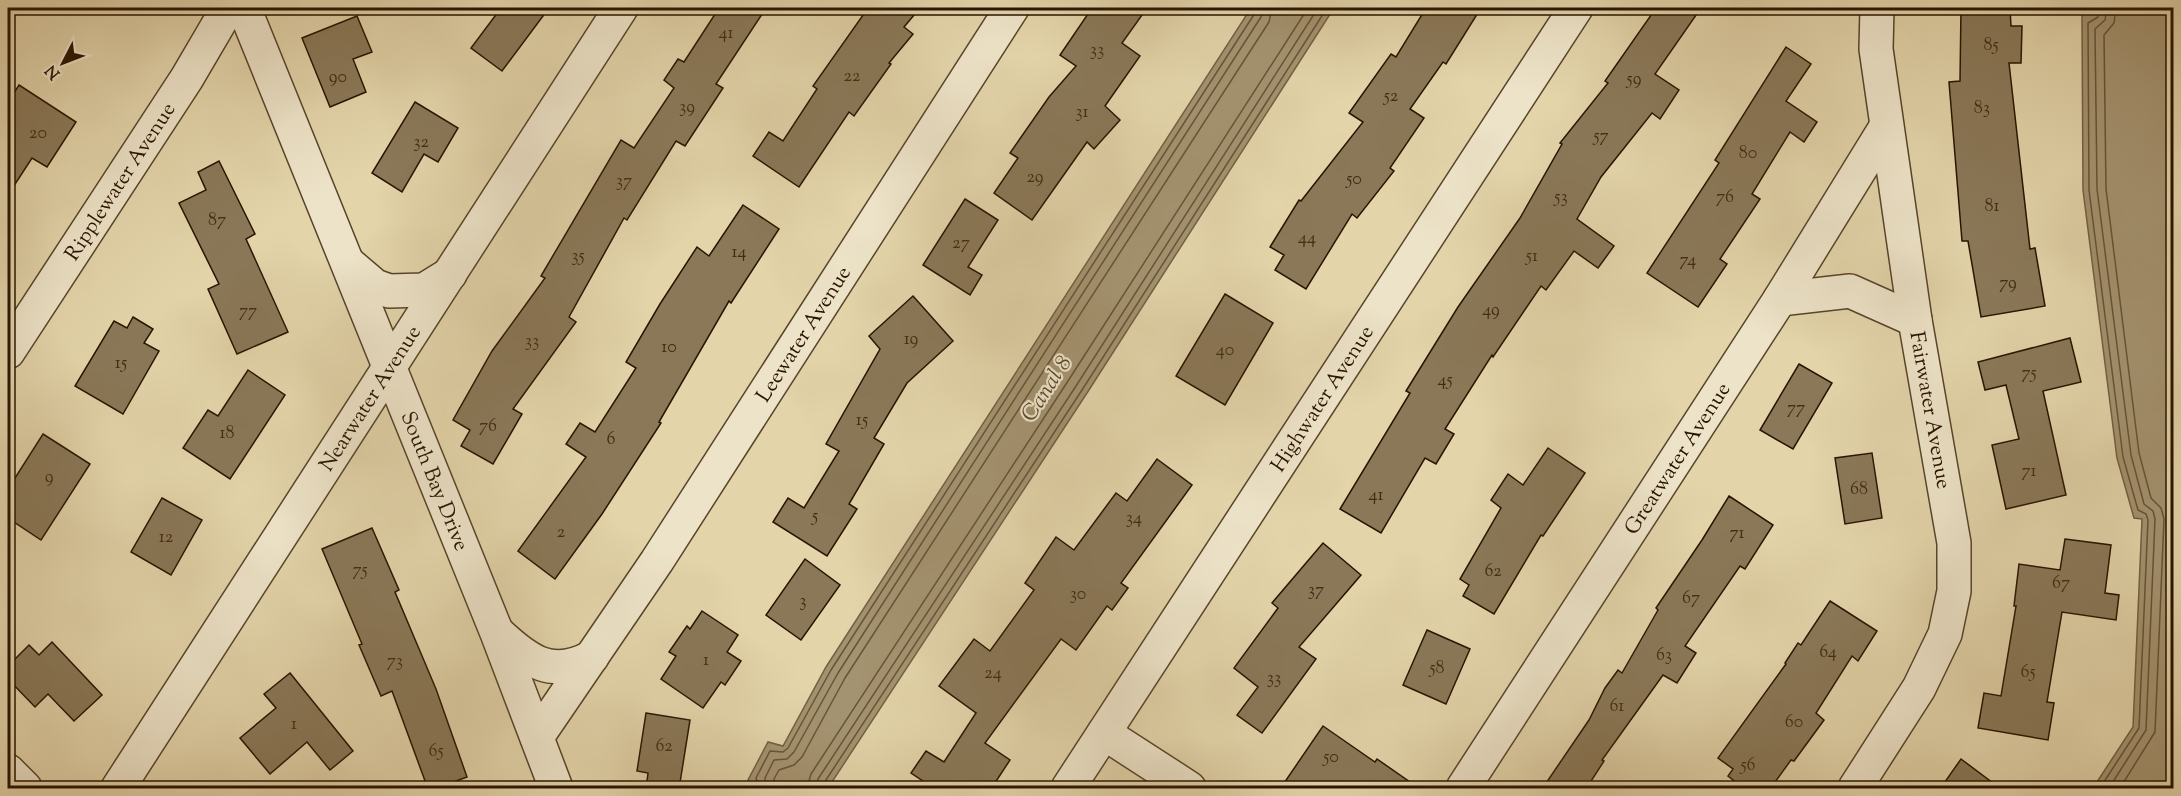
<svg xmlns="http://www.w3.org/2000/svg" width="2181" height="796" font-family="'Sorts Mill Goudy',serif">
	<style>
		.water { fill: #a49370; stroke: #736043; stroke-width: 1.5 }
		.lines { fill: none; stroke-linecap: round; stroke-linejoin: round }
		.shore { stroke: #665438; stroke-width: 1.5 }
		.building { fill: #8a7858; stroke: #291400; stroke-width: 1.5 }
		.minor-casing { stroke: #58442a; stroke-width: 36 }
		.minor { stroke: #ede3c8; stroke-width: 33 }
		.labels { text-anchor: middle; stroke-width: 4.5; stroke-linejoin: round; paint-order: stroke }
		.number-label { font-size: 18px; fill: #412d16 }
		.street-label { font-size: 21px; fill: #291400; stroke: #ede3c8 }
		.water-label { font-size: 22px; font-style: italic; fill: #5a472d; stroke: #ede3c8 }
	</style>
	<rect width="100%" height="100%" fill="#e3d4aa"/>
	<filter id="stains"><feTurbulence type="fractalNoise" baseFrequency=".00333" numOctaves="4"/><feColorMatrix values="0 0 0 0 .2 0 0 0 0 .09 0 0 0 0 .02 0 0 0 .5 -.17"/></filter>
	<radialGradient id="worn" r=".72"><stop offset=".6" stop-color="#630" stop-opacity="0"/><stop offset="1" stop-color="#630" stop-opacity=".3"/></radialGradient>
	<g class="water">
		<polygon points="1251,8 1334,8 1087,393 828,788 754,788 748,780 768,742 783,746 826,667"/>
		<polygon points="2094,8 2173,8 2172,788 2093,788 2133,727 2142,519 2134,518 2117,458 2083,190 2082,14 2094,14"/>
	</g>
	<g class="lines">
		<g class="shore">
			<polyline points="2099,8 2098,17 2088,23 2089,190 2123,457 2138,510 2146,514 2148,520 2139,728 2100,788"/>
			<polyline points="2107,8 2105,20 2095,29 2097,189 2131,455 2144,504 2153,511 2155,519 2146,730 2109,788"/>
			<polyline points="2116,8 2114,23 2104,35 2106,189 2139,453 2151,498 2161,508 2164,519 2155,732 2120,788"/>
			<polyline points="759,788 756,778 770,751 783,752 788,748 831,670 1255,13 1256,8"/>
			<polyline points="766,788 765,778 774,760 787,759 794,752 838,673 1261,17 1263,8"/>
			<polyline points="775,788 774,779 779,770 794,765 802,757 845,678 1269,22 1272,8"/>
			<polyline points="807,788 811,774 1068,381 1308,8"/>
			<polyline points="816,788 818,779 1076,386 1318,8"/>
			<polyline points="823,788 824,783 1082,390 1327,8"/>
		</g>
	</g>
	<g class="building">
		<polygon points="501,8 549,8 502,71 471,48"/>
		<polygon points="719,8 766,8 716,84 723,88 685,146 676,141 627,220 624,218 569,317 576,322 513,409 522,414 493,464 461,446 470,430 453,420 492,351 545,278 541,276 621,140 634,148 674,88 664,80 678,59 684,62"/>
		<polygon points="868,8 920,8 904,27 913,34 889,63 891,64 854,116 849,112 799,187 753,156 769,132 783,141 817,89 813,86"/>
		<polygon points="1092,8 1147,8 1122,43 1140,56 1105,106 1120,120 1094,149 1087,142 1032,220 994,193 1018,158 1010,153 1049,97 1076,66 1060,55"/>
		<polygon points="1426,8 1481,8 1446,64 1443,62 1410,109 1424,118 1390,168 1394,171 1357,218 1352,214 1306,289 1275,270 1284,255 1270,247 1299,200 1301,201 1363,122 1349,113 1391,54 1396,57"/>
		<polygon points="1656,8 1701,8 1655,74 1679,90 1660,119 1652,113 1601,177 1577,219 1614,246 1598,268 1574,251 1546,290 1541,286 1493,357 1492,355 1445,429 1454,434 1436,464 1425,458 1381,533 1340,509 1410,393 1406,391 1458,307 1520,218 1562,144 1560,143 1608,83 1605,81"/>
		<polygon points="1961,8 2010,8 2011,26 2022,26 2021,63 2009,63 2030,249 2035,248 2045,306 1981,317 1968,241 1962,241 1949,82 1960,81"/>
		<polygon points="357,16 372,52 353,59 366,92 330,107 302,38"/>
		<polygon points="1786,47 1811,64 1786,101 1817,122 1804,142 1790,132 1752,194 1760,199 1720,259 1727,264 1698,307 1647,273 1719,163 1715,160"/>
		<polygon points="19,85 76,122 47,167 32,158 8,195 8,102"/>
		<polygon points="415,102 458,128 438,162 424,154 402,192 372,173"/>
		<polygon points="219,161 255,234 246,239 288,332 237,354 208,289 219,284 179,203 206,190 198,172"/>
		<polygon points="965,199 998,220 968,267 982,275 970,295 923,265"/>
		<polygon points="743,205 779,229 731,303 729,301 659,422 661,423 602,514 555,579 518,551 586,457 566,444 580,423 595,432 636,368 626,362 660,304 697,247 709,256"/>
		<polygon points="1225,294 1273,323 1225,405 1176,376"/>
		<polygon points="913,296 953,341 907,383 874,438 884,444 849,504 857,509 827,556 773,522 788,498 804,508 839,451 826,444 880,349 869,336"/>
		<polygon points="133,317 153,329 144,343 159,351 123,414 75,386 114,321 127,328"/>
		<polygon points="2070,338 2081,382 2043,391 2066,495 2006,509 1992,445 2019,439 2006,385 1985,390 1978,362"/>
		<polygon points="1799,364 1832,383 1793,449 1760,430"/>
		<polygon points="248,370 285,395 230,479 183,448 208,410 218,416"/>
		<polygon points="43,434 90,464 41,540 8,518 8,489"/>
		<polygon points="1548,448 1585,473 1543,536 1541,535 1494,614 1463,596 1469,585 1460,579 1501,508 1491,500 1508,474 1523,485"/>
		<polygon points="1872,453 1882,518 1845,524 1835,458"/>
		<polygon points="1157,459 1192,485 1121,583 1128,588 1112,610 1107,606 1076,650 1061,639 985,743 1010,760 991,789 935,789 911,773 926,751 944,762 976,713 939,686 974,639 990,651 1034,590 1025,583 1056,537 1074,550 1116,493 1127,501"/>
		<polygon points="1729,496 1773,525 1745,569 1740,566 1685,646 1696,653 1677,683 1663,675 1602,760 1604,761 1586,789 1542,789 1589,720 1605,688 1618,670 1622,673 1658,610 1656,608 1702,540"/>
		<polygon points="162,498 202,520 171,575 131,552"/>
		<polygon points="372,528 399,590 395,592 436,689 467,777 434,789 428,789 392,691 381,696 359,645 362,644 322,549"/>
		<polygon points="2065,539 2111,545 2105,593 2119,595 2116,620 2062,612 2047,702 2054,703 2048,740 1978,728 1984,693 2001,696 2016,606 2014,606 2019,564 2060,570"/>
		<polygon points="1323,543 1361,575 1299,647 1316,659 1262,733 1237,715 1258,687 1234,668 1278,608 1272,603"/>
		<polygon points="805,559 840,585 801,640 766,615"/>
		<polygon points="1830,601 1877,631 1858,661 1852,656 1816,713 1824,720 1794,761 1791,760 1770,789 1745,789 1728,776 1733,769 1718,758 1786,664 1785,663 1798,643 1801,645"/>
		<polygon points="702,611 738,635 727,652 741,661 725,685 721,682 703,708 661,679 676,656 669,652 687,626 690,629"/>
		<polygon points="1427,630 1470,649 1446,704 1403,685"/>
		<polygon points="52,642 102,695 74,721 48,694 35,707 8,679 8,666 29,645 39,655"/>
		<polygon points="290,673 353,751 330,770 307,742 270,774 240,738 276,708 264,694"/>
		<polygon points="646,713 690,720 679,789 646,789 648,773 637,771"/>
		<polygon points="1323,726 1375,762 1377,759 1420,789 1280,789"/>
		<polygon points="1961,759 2001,789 1940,789"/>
	</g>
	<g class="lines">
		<g class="minor-casing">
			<g id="minor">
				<path id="s1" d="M 244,8 L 497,633 L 556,788"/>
				<polyline points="348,263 375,286 389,291 424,290 450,274"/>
				<polyline points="1780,299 1850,291 1915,320"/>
				<path id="s2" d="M 8,352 L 187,78 L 228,8"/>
				<path d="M 499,634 C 528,661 552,679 592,657"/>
				<polyline points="1104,733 1189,788"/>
				<path id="s3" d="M 537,737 L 657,561 L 1012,8"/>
				<polyline points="8,771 25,788"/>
				<path id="s4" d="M 118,788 L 621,8"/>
				<path id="s5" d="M 1068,788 L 1576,8"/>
				<path id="s6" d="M 1463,788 L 1780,299 L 1886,127"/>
				<polyline points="1855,788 1919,688 1945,634 1954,591 1954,543 1915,320 1876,49 1877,8"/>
			</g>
		</g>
		<use href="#minor" class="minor"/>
	</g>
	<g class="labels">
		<g class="number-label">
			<text x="726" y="38">41</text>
			<text x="1991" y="50">85</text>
			<text x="1097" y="55">33</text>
			<text x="852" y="81">22</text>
			<text x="338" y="82">90</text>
			<text x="1634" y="84">59</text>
			<text x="1391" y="101">52</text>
			<text x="687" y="112">39</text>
			<text x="1982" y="113">83</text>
			<text x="1082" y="117">31</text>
			<text x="38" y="138">20</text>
			<text x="1601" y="141">57</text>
			<text x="421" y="147">32</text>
			<text x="1748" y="158">80</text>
			<text x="1035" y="182">29</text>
			<text x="1354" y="184">50</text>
			<text x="624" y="186">37</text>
			<text x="1561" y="202">53</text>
			<text x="1725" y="202">76</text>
			<text x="1992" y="211">81</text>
			<text x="217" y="225">87</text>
			<text x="1307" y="243">44</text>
			<text x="961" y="248">27</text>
			<text x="739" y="257">14</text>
			<text x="578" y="261">35</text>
			<text x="1532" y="261">51</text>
			<text x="1688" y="265">74</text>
			<text x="2008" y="288">79</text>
			<text x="1491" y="315">49</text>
			<text x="248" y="316">77</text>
			<text x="911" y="344">19</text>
			<text x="532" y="346">33</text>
			<text x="669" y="352">10</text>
			<text x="1225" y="355">40</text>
			<text x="121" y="368">15</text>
			<text x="2029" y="378">75</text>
			<text x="1445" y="385">45</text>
			<text x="1796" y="413">77</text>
			<text x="862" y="425">15</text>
			<text x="488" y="431">76</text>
			<text x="227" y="438">18</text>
			<text x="611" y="444">6</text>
			<text x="2029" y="476">71</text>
			<text x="49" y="482">9</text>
			<text x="1859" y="494">68</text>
			<text x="1376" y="500">41</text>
			<text x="815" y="521">5</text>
			<text x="1134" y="523">34</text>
			<text x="561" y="537">2</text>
			<text x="1737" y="538">71</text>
			<text x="166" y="542">12</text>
			<text x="360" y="575">75</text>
			<text x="1493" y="576">62</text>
			<text x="2061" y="588">67</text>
			<text x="1316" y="595">37</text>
			<text x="1078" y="599">30</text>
			<text x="1691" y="603">67</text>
			<text x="803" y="606">3</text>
			<text x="1828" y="657">64</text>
			<text x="1664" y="660">63</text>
			<text x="706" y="665">1</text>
			<text x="395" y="666">73</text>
			<text x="1437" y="673">58</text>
			<text x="2028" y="677">65</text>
			<text x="993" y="678">24</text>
			<text x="1274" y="683">33</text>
			<text x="1617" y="711">61</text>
			<text x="1794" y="727">60</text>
			<text x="294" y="729">1</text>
			<text x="664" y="751">62</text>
			<text x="436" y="756">65</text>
			<text x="1331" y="762">50</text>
			<text x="1748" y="770">56</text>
		</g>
		<g class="street-label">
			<text dy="7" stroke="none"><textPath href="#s2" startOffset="204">Ripplewater Avenue</textPath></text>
			<text dy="7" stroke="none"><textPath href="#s3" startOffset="483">Leewater Avenue</textPath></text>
			<text dy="7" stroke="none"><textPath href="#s4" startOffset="464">Nearwater Avenue</textPath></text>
			<text dy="7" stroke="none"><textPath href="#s5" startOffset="465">Highwater Avenue</textPath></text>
			<text transform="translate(1931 410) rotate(80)" y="7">Fairwater Avenue</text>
			<text dy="7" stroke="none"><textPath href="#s6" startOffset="393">Greatwater Avenue</textPath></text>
			<text dy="7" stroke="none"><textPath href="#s1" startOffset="510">South Bay Drive</textPath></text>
		</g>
		<g class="water-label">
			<text transform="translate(1045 388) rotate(-57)" y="8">Canal 8</text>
		</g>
	</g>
	<rect width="2181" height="796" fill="none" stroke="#e3d4aa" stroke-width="30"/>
	<rect x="9" y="9" width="2163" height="778" fill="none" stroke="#291400" stroke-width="3"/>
	<rect x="15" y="15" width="2151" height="766" fill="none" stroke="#291400" stroke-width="1.5"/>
	<g transform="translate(63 63) rotate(228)" stroke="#ede3c8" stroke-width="4.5" paint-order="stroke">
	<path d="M0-4.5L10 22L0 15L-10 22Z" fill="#291400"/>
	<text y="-9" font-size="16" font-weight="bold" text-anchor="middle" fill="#291400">N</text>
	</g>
	<rect width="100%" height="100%" filter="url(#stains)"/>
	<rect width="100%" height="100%" fill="url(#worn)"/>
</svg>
